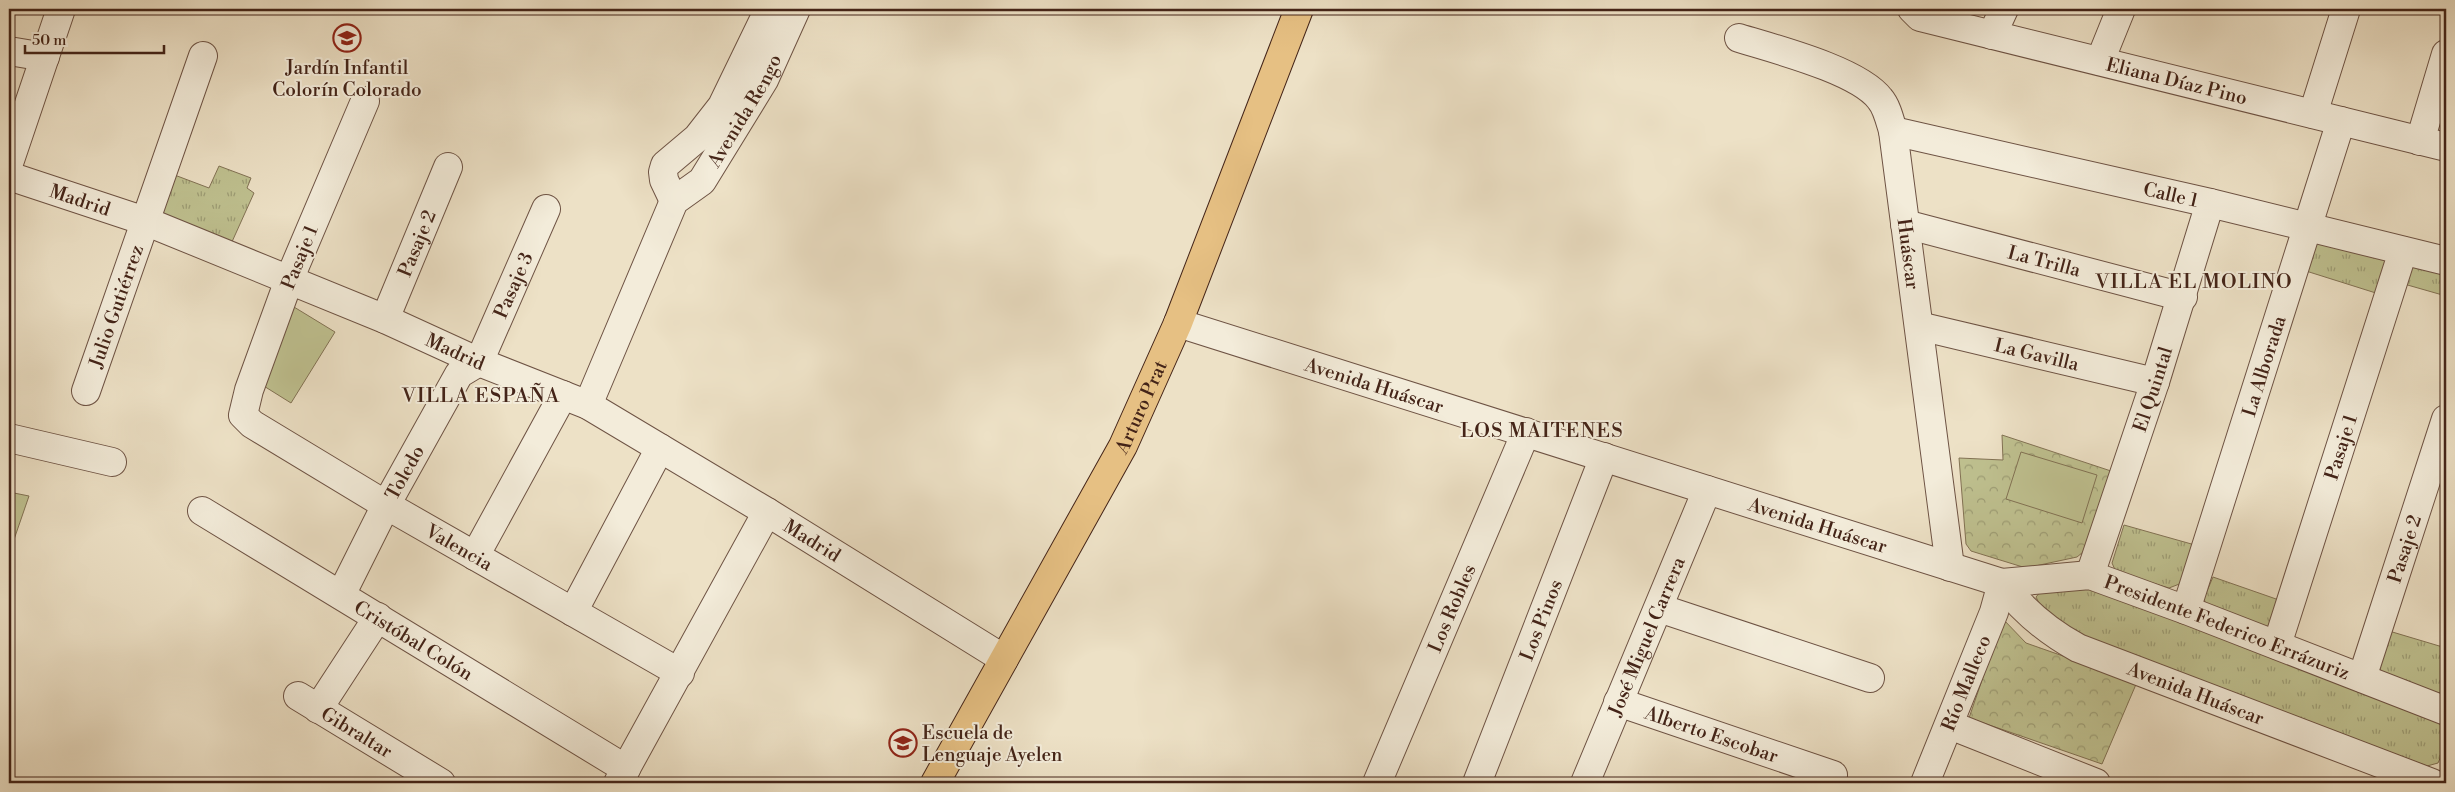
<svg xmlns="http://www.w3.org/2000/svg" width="2455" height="792" font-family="'Libre Bodoni',serif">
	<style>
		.grass { fill: url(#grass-tufts); stroke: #827254 }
		.park { fill: url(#park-crowns); stroke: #827254 }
		.pitch { fill: #bfc190; stroke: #827254 }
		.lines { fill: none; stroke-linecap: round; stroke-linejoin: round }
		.minor-casing { stroke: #6e5344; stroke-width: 30 }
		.major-casing { stroke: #442418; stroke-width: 30 }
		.minor { stroke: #f3ecda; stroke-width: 28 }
		.major { stroke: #e6c083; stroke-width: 28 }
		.labels { text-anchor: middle; stroke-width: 4; stroke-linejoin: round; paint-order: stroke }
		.poi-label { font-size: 19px; fill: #442418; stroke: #f3ecda }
		.street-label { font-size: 19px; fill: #442418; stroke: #f3ecda }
		.neighbourhood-label { font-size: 20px; letter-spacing: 1px; fill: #442418; stroke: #f3ecda }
	</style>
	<defs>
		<pattern id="grass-tufts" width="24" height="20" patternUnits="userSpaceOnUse" patternTransform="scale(1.25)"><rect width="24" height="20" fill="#bfc190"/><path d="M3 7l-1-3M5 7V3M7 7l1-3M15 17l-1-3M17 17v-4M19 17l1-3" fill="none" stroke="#9d9d75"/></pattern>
		<pattern id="park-crowns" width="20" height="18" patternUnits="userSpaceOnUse" patternTransform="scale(1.25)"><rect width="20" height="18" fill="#bfc190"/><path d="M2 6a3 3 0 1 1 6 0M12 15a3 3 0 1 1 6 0" fill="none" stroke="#9d9d75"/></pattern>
	</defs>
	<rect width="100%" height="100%" fill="#ede1c6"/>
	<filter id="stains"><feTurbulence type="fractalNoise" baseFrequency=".004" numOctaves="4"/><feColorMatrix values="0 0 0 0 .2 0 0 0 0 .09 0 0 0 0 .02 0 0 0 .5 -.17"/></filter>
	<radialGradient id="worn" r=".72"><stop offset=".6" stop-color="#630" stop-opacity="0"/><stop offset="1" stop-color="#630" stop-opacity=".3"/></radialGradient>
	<g class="grass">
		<polygon points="219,166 251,178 247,188 254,193 231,244 151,210 164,171 209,188"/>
		<polygon points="2322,242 2389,256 2379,294 2306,271 2316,244"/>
		<polygon points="2411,264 2446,269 2446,296 2404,284"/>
		<polygon points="2124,525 2195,545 2182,583 2169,588 2116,572 2112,563"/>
		<polygon points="2213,577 2279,600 2270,630 2206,606 2204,598"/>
		<path d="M 2079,588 L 2100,591 L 2443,722 C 2450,737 2444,749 2438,763 L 2427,766 L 2092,641 C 2070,630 2046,620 2036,597 L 2042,590 Z"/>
		<polygon points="2389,631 2446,648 2446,697 2385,676 2379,668"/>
	</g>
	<g class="park">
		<polygon points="2002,435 2111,471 2088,548 2077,557 2026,568 1971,551 1966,544 1959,458 2003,460"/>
		<polygon points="2003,619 2026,643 2137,682 2102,764 1969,718"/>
	</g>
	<g class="pitch">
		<polygon points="294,307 335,332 291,403 251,378"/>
		<polygon points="2021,452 2097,475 2082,523 2006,499"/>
		<polygon points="9,492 29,496 9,554"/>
	</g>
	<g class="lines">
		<g class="minor-casing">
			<g id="minor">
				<path id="s1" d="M 1912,9 L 1920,17 L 2446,147"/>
				<polyline points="1992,35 2004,9"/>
				<path id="s2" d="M 1739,38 C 1774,49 1858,70 1880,99 C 1887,107 1890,121 1893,131 L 1950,567"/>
				<polyline points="9,51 45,57"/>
				<polyline points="2100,61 2121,9"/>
				<path id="s3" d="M 365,101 L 289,280 L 249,390 L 243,415 L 252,424 L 386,505 L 680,673"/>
				<polyline points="2313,114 2346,9"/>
				<path id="s4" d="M 1893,131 L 2210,203 L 2446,261"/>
				<polyline points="2420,141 2446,54"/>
				<polyline points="9,163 61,9"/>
				<path id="s5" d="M 9,176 L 145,221 L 385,319 L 479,362 L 588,405 L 767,512 L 1004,659"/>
				<polyline points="674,201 664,180 663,172 665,165 697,138 722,106 769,9"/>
				<path id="s6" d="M 1905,224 L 2183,297"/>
				<path id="s7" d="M 385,319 L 448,167"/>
				<path id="s8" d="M 1178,323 L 2002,583 C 2023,611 2047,631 2078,648 L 2432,783"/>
				<path id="s9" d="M 1919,326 L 2155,382"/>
				<path id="s10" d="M 86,391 L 203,56"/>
				<path id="s11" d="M 588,405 L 674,201 L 702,181 L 764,80 L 796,9"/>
				<polyline points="9,438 112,462"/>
				<path id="s12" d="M 202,511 L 626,769"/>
				<polyline points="475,556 563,395"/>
				<path id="s13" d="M 2090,575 L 2155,382 L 2210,203"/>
				<path id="s14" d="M 2002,583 L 2090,575 L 2186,610 L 2446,711"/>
				<path id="s15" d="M 341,595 L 386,505 L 459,374 L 479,362 L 546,209"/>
				<polyline points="1659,608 1870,678"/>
				<path id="s16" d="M 2186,610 L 2341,121"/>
				<polyline points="573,612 660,448"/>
				<path id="s17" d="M 2277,645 L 2403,251"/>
				<path id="s18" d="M 2362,678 L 2446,419"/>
				<path id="s19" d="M 298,696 L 441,783"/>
				<path id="s20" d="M 1618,702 L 1833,775"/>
				<polyline points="318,709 378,617"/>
				<polyline points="1950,725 2096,783"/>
				<polyline points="618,783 767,512"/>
				<path id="s21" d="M 1377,783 L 1526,432"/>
				<path id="s22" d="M 1477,783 L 1604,457"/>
				<path id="s23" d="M 1585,783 L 1707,490"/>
				<path id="s24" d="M 1925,783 L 1994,612 L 2002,583"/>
			</g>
		</g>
		<g class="major-casing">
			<g id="major">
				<path id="s25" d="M 935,783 L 1123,446 L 1178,323 L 1299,9"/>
			</g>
		</g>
		<use href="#minor" class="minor"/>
		<use href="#major" class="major"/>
	</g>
	<defs>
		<g id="school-ring" transform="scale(1.4375)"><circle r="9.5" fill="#f3ecda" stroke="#8f2418" stroke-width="1.5"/><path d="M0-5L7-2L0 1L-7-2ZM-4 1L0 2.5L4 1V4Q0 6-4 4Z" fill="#8f2418"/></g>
	</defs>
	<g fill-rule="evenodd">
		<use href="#school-ring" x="347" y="38"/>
		<use href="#school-ring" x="903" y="743"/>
	</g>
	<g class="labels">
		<g class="poi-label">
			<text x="347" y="74">Jardín Infantil<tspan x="347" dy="22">Colorín Colorado</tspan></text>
			<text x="922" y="739" text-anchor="start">Escuela de<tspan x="922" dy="22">Lenguaje Ayelen</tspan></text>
		</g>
		<g class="street-label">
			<text dy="7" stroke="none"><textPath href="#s1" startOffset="276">Eliana Díaz Pino</textPath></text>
			<text dy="7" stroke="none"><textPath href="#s11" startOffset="338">Avenida Rengo</textPath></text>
			<text dy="7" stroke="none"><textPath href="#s4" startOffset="285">Calle 1</textPath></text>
			<text dy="7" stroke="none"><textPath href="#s5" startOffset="75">Madrid</textPath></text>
			<text dy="7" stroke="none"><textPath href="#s7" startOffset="82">Pasaje 2</textPath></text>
			<text dy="7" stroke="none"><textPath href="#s2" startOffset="314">Huáscar</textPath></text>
			<text transform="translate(299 257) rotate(-68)" y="7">Pasaje 1</text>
			<text dy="7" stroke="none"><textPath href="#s6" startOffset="144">La Trilla</textPath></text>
			<text dy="7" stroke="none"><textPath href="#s15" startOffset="358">Pasaje 3</textPath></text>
			<text dy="7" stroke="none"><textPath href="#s10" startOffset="90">Julio Gutiérrez</textPath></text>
			<text dy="7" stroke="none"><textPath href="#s5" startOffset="480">Madrid</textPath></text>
			<text dy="7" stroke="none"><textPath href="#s9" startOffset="121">La Gavilla</textPath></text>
			<text dy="7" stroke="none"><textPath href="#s16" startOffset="256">La Alborada</textPath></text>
			<text dy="7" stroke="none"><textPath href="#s8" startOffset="206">Avenida Huáscar</textPath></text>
			<text dy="7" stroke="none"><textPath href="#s13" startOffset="196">El Quintal</textPath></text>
			<text dy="7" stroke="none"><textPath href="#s25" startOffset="429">Arturo Prat</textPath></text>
			<text dy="7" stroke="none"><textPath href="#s17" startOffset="208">Pasaje 1</textPath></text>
			<text dy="7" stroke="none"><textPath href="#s15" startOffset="138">Toledo</textPath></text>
			<text dy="7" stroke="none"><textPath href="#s8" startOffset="671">Avenida Huáscar</textPath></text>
			<text dy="7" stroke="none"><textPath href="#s5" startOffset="885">Madrid</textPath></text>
			<text dy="7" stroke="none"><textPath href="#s3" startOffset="591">Valencia</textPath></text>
			<text dy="7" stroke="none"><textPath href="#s18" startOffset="136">Pasaje 2</textPath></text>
			<text dy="7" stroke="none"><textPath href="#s21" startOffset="190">Los Robles</textPath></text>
			<text dy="7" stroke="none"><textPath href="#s22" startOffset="175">Los Pinos</textPath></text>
			<text dy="7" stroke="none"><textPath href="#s14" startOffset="235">Presidente Federico Errázuriz</textPath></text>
			<text dy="7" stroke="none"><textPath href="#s23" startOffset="159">José Miguel Carrera</textPath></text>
			<text dy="7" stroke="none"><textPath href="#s12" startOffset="248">Cristóbal Colón</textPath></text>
			<text dy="7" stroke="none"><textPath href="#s24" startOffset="108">Río Malleco</textPath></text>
			<text dy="7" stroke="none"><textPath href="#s8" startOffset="1091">Avenida Huáscar</textPath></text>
			<text dy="7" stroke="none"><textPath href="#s19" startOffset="69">Gibraltar</textPath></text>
			<text dy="7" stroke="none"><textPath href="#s20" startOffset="99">Alberto Escobar</textPath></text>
		</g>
		<g class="neighbourhood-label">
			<text x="2194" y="288">VILLA EL MOLINO</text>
			<text x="481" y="402">VILLA ESPAÑA</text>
			<text x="1542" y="437">LOS MAITENES</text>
		</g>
	</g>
	<rect width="2455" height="792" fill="none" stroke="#ede1c6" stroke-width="30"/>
	<rect x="10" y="10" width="2435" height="772" fill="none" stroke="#442418" stroke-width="2.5"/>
	<rect x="15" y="15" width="2425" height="762" fill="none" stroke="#442418"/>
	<path d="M25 45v8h139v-8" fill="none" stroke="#442418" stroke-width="2.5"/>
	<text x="32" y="45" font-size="15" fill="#442418" stroke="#f3ecda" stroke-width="4" paint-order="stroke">50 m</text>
	<rect width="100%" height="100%" filter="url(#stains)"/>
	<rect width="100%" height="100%" fill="url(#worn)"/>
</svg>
